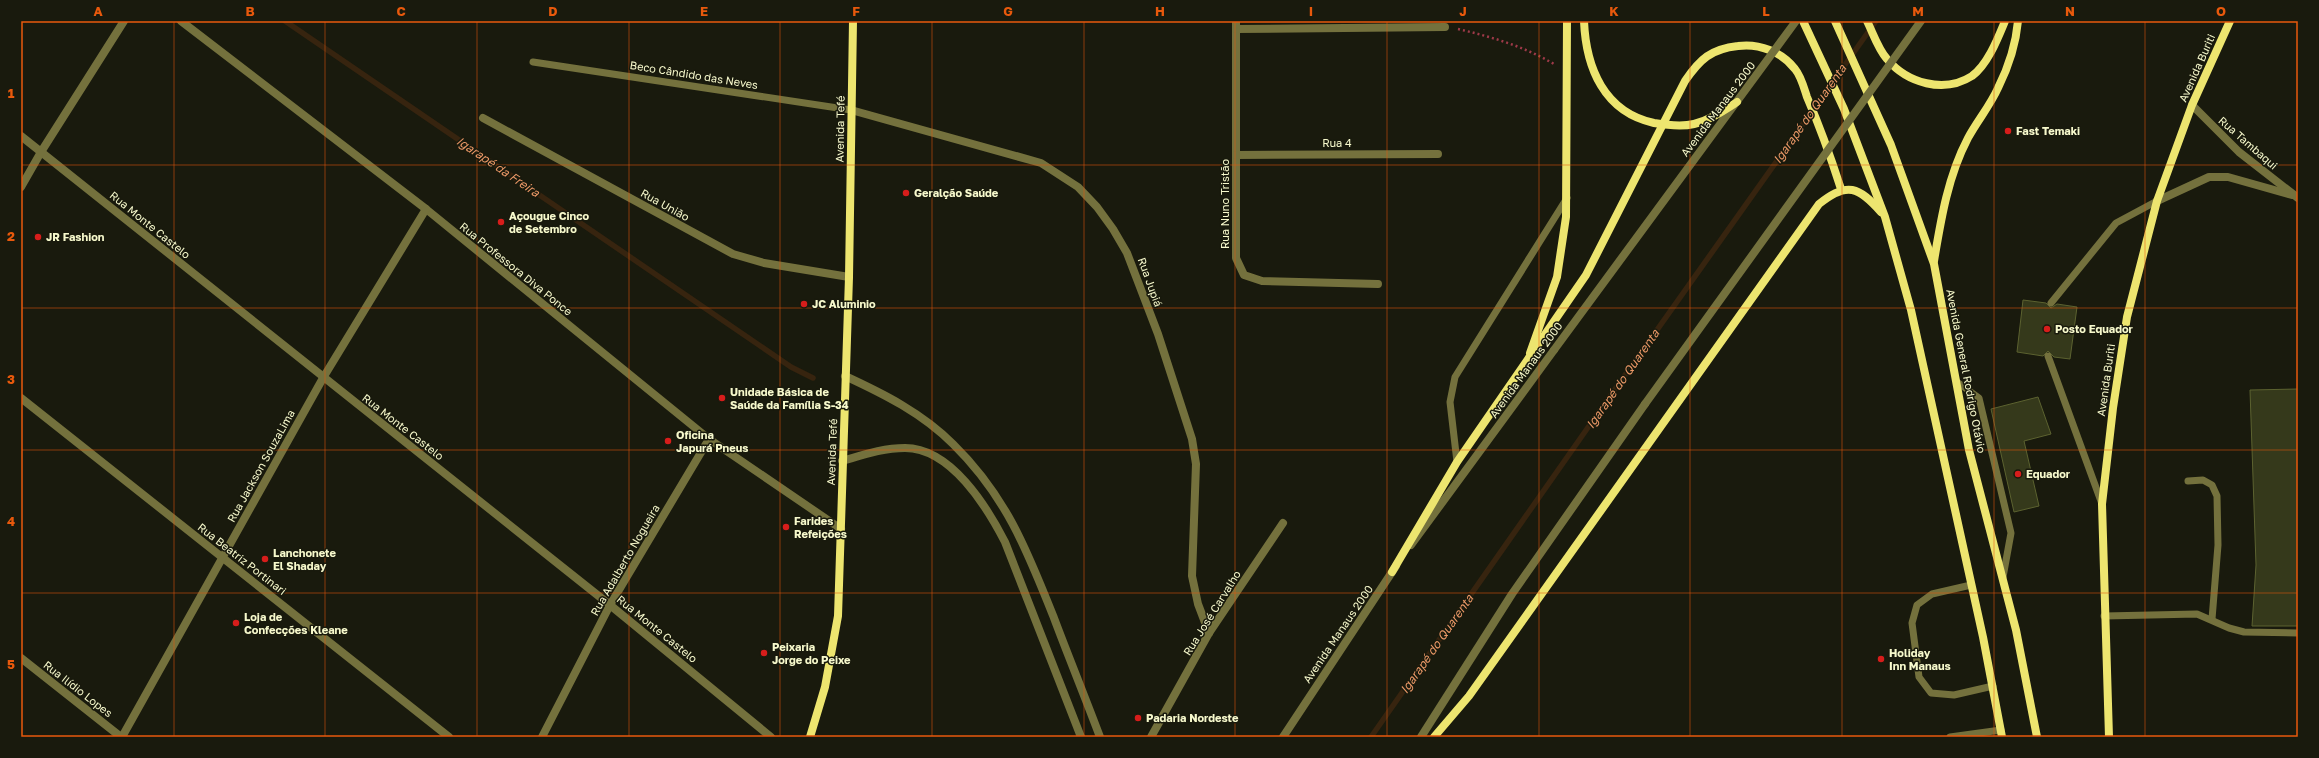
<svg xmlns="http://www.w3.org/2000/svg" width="2319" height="758" font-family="'Golos Text',sans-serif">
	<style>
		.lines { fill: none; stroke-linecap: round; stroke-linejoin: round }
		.stream { stroke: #37240f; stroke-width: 5.5 }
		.building { fill: #35391b; stroke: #5c6230 }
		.path { stroke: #9f3a49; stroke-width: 2.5; stroke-dasharray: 2 3; stroke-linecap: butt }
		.service { stroke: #74713d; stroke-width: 7 }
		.minor { stroke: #74713d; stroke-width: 8 }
		.tertiary { stroke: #74713d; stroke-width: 8 }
		.secondary { stroke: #ede56f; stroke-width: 8 }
		.tertiary-bridge { stroke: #74713d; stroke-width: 8 }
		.secondary-bridge { stroke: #ede56f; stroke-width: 8 }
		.grid { fill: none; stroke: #e8590c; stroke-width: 1; stroke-opacity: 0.55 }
		.poi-dot { fill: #d71d1b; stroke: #191a0d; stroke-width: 1.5 }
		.labels { text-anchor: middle; stroke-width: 3; stroke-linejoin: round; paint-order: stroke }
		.street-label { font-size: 11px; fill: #f7f9cc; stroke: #191a0d }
		.poi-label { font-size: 11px; font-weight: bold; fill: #f7f9cc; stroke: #191a0d; text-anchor: start }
		.water-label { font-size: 12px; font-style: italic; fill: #ec9967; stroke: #191a0d }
		.neatline { fill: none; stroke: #e8590c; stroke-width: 1.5 }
		.grid-label { font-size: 13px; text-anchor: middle; font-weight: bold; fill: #e8590c }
	</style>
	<rect width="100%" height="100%" fill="#191a0d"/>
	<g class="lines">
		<g class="stream">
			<polyline points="285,21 791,367 813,378"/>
			<polyline points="1371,737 1596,416 1876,21"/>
		</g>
	</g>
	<g class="building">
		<polygon points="2023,300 2046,303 2051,308 2057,304 2077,307 2070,359 2054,357 2048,351 2043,356 2017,352"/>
		<polygon points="2298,389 2298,626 2252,626 2256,565 2250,390"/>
		<polygon points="2038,397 2051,434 2024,441 2039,506 2014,512 1991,409"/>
	</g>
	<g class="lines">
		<path class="path" d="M 1458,29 C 1492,37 1523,46 1554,64"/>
		<g class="service">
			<polyline points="533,62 851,110"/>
			<polyline points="2051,303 2116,223 2157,201"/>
			<polyline points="2048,356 2102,504"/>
			<polyline points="1957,382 1979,398 2011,533 2003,577"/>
			<polyline points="1457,462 1450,402 1455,377 1567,198"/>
			<polyline points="2188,481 2203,480 2212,485 2217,496 2218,545 2212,619"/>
			<polyline points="1971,585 1932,594 1917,605 1912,623 1919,677 1931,693 1954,695 1993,686"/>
			<polyline points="2104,616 2197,614 2229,628 2244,632 2298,633"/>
			<polyline points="1950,737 2001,730"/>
		</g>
		<g class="minor">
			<polyline points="181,21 426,209 709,439 841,529"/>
			<polyline points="1236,21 1236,258 1244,275 1262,281 1378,284"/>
			<polyline points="1236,29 1445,27"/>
			<polyline points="2192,105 2239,152 2298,198"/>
			<polyline points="851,110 1041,163 1078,187 1097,207 1113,229 1127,253 1158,334 1192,439 1196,464 1192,576 1198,604 1209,633"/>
			<polyline points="483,118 733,254 764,263 849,277"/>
			<polyline points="21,136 610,605 771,737"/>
			<polyline points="1236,155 1438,154"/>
			<polyline points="21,187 41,152 124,21"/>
			<polyline points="2157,201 2209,177 2228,177 2292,195"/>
			<polyline points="21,398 449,737"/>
			<polyline points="21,658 121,737"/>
			<polyline points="122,737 323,378 426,209"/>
			<polyline points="542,737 610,605 709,439"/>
			<polyline points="1151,737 1209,633 1283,523"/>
		</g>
		<g class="tertiary">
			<path d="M 845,376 C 884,394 922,413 953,444 C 1006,496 1027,550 1054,618 C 1069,658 1085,697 1100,737"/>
			<path d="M 842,461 C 863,455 883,448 905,448 C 951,448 987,507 1005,542 L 1081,737"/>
			<polyline points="1411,545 1554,350"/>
			<polyline points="1283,737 1396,566"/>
			<polyline points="1421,737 1512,594 1645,404"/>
		</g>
		<g class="secondary">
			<polyline points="1803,21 1844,109 1885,217 1911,310 1983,637 2002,737"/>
			<polyline points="1835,21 1891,145 1934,264 1969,450 2016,630 2037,737"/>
			<path d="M 1867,21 C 1873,33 1878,49 1887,59 C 1907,83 1944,94 1972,76 C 1988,64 1998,38 2005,21"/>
			<path d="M 1934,261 C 1941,219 1948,176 1968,138 C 1977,121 1990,106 1998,88 C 2008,68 2016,43 2018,21"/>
			<polyline points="1530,353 1557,277 1566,217 1567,21"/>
			<path d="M 1392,572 L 1457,462 L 1586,275 L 1685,81 C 1700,59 1711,49 1738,46 C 1759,43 1782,52 1795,69 C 1801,76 1804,88 1807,97 C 1820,127 1831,158 1841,189"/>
			<polyline points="810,737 825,687 838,616 849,277 853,21"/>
			<path d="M 1434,737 L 1469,696 L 1819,204 C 1847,181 1859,187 1881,212"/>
			<polyline points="2109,737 2102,504 2113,408 2127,317 2157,201 2192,105 2230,21"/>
		</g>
		<g class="tertiary-bridge">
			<polyline points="1554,350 1796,21"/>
			<polyline points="1645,404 1921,21"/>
		</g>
		<path class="secondary-bridge" d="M 1584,21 C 1586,68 1604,112 1654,123 C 1666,125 1681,127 1694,124 C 1710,120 1723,111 1737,102"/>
	</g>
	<path class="grid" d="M 174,21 L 174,737M 325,21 L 325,737M 477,21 L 477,737M 629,21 L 629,737M 780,21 L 780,737M 932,21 L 932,737M 1084,21 L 1084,737M 1235,21 L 1235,737M 1387,21 L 1387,737M 1539,21 L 1539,737M 1690,21 L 1690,737M 1842,21 L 1842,737M 1994,21 L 1994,737M 2145,21 L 2145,737M 21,165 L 2298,165M 21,308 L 2298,308M 21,450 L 2298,450M 21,593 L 2298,593"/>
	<g class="poi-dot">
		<circle cx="2008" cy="131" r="4"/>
		<circle cx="906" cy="193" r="4"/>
		<circle cx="501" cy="222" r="4"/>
		<circle cx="38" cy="237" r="4"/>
		<circle cx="804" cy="304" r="4"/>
		<circle cx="2047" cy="329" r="4"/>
		<circle cx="722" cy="398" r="4"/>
		<circle cx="668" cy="441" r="4"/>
		<circle cx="2018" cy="474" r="4"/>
		<circle cx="786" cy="527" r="4"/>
		<circle cx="265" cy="559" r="4"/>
		<circle cx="236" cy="623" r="4"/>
		<circle cx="764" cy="653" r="4"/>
		<circle cx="1881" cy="659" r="4"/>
		<circle cx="1138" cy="718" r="4"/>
	</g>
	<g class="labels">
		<g class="street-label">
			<text transform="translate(2197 68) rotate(-66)" y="4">Avenida Buriti</text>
			<text transform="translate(694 75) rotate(9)" y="4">Beco Cândido das Neves</text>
			<text transform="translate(1718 109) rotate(-53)" y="4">Avenida Manaus 2000</text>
			<text transform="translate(840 129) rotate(-89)" y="4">Avenida Tefé</text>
			<text x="1337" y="147">Rua 4</text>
			<text transform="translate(2248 143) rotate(41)" y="4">Rua Tambaqui</text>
			<text transform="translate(1225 204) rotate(-90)" y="4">Rua Nuno Tristão</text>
			<text transform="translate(665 205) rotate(29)" y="4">Rua União</text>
			<text transform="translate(150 225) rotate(39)" y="4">Rua Monte Castelo</text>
			<text transform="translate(516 269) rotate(39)" y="4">Rua Professora Diva Ponce</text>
			<text transform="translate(1150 282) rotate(70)" y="4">Rua Jupiá</text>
			<text transform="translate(1526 370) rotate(-54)" y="4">Avenida Manaus 2000</text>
			<text transform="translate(1966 371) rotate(79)" y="4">Avenida General Rodrigo Otávio</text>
			<text transform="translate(2106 380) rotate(-82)" y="4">Avenida Buriti</text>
			<text transform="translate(403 427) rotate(38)" y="4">Rua Monte Castelo</text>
			<text transform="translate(832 452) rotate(-88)" y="4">Avenida Tefé</text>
			<text transform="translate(261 466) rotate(-61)" y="4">Rua Jackson SouzaLima</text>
			<text transform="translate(242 559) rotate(38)" y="4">Rua Beatriz Portinari</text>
			<text transform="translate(625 560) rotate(-60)" y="4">Rua Adalberto Nogueira</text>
			<text transform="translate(1212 613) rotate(-58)" y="4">Rua José Carvalho</text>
			<text transform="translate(657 629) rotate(39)" y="4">Rua Monte Castelo</text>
			<text transform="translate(1338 634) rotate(-56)" y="4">Avenida Manaus 2000</text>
			<text transform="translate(78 689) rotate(38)" y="4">Rua Ilídio Lopes</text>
		</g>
		<g class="poi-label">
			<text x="2016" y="135">Fast Temaki</text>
			<text x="914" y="197">Geralção Saúde</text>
			<text x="509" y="220">Açougue Cinco<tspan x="509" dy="13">de Setembro</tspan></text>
			<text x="46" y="241">JR Fashion</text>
			<text x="812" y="308">JC Aluminio</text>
			<text x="2055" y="333">Posto Equador</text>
			<text x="730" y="396">Unidade Básica de<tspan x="730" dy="13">Saúde da Família S-34</tspan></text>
			<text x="676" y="439">Oficina<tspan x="676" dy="13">Japurá Pneus</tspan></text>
			<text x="2026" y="478">Equador</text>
			<text x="794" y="525">Farides<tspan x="794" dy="13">Refeições</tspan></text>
			<text x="273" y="557">Lanchonete<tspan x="273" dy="13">El Shaday</tspan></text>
			<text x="244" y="621">Loja de<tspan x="244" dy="13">Confecções Kleane</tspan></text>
			<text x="772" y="651">Peixaria<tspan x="772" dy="13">Jorge do Peixe</tspan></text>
			<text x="1889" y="657">Holiday<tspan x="1889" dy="13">Inn Manaus</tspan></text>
			<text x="1146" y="722">Padaria Nordeste</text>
		</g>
		<g class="water-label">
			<text transform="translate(1810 114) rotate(-55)" y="4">Igarapé do Quarenta</text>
			<text transform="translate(498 167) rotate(34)" y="4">Igarapé da Freira</text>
			<text transform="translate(1623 379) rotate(-55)" y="4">Igarapé do Quarenta</text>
			<text transform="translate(1437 644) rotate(-55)" y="4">Igarapé do Quarenta</text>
		</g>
	</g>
	<rect width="2319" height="758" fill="none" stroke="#191a0d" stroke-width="44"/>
	<rect x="22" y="22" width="2275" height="714" class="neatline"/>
	<g class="grid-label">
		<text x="98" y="16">A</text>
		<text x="250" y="16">B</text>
		<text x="401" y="16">C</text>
		<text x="553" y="16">D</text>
		<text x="704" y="16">E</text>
		<text x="856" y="16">F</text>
		<text x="1008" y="16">G</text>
		<text x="1160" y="16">H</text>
		<text x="1311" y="16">I</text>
		<text x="1463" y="16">J</text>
		<text x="1614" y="16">K</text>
		<text x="1766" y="16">L</text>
		<text x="1918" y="16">M</text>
		<text x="2070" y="16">N</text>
		<text x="2221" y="16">O</text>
		<text x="11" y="98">1</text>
		<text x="11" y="241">2</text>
		<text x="11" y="384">3</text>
		<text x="11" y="526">4</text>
		<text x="11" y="669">5</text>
	</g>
</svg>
